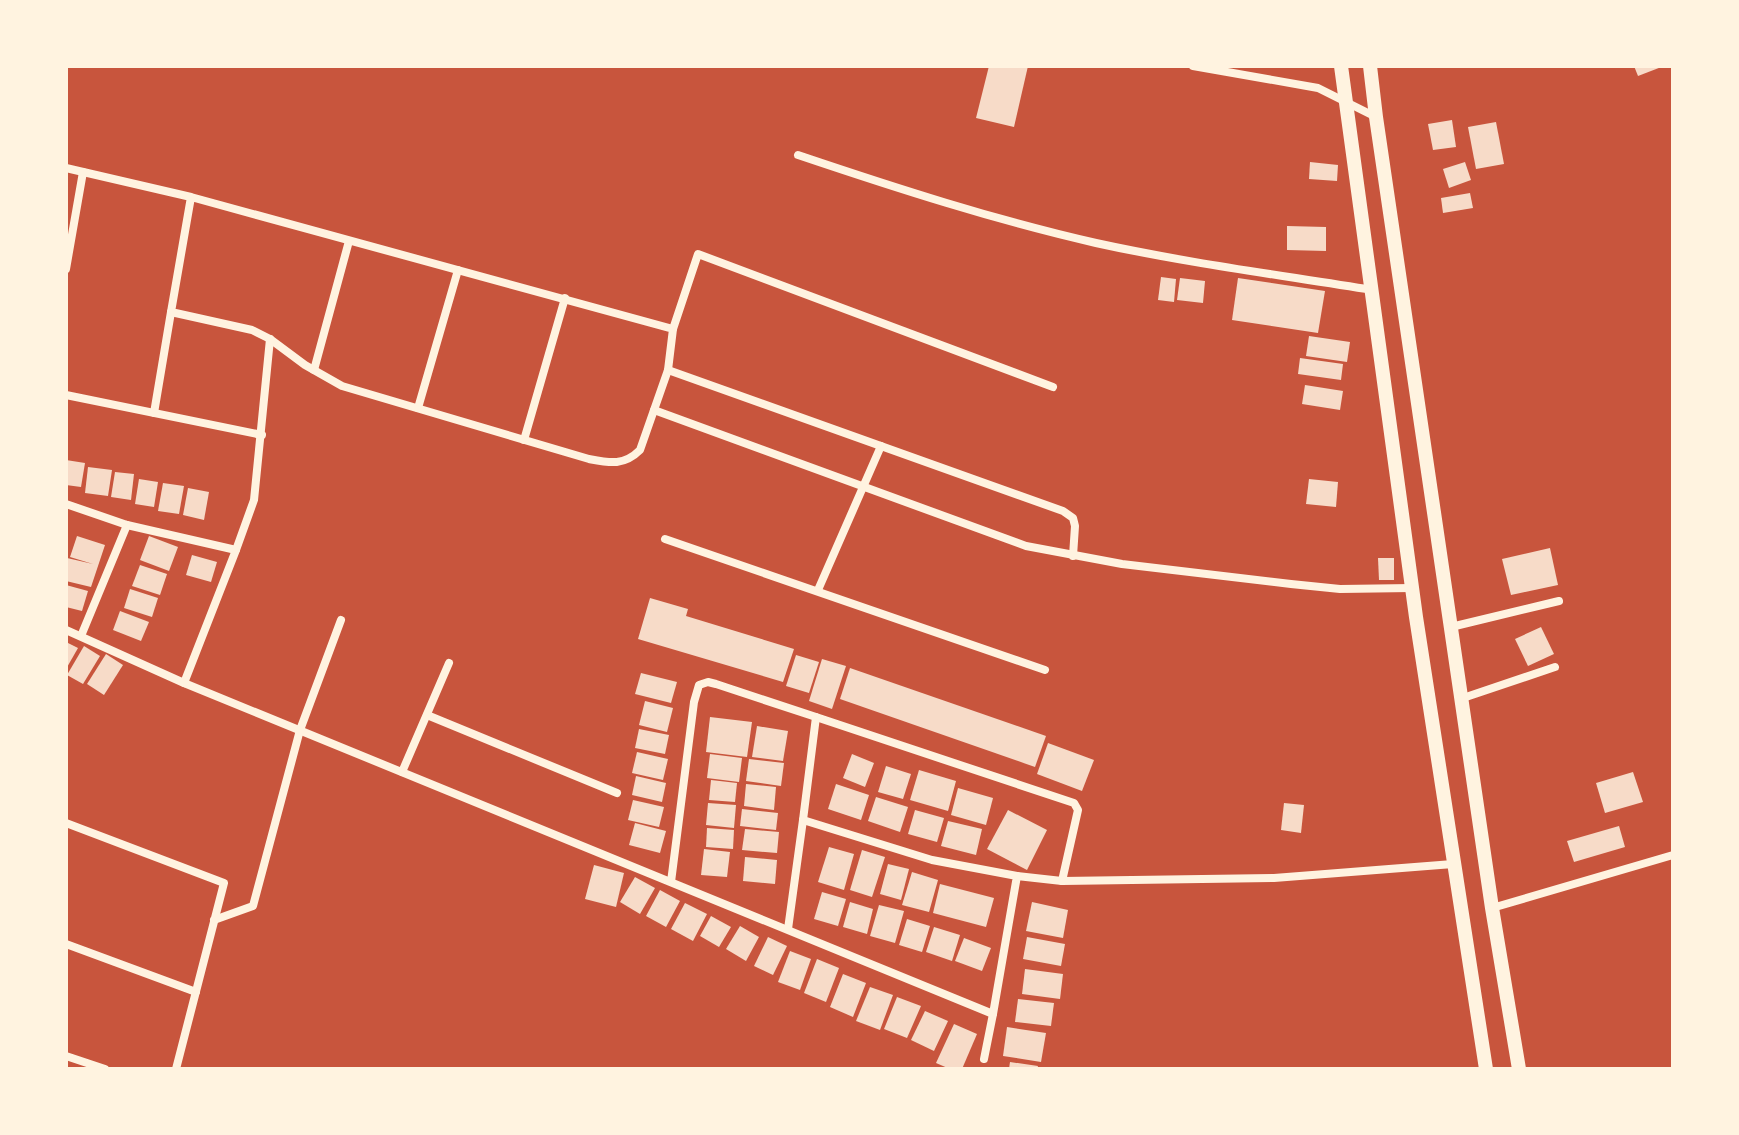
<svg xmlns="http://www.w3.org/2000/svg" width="1739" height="1135" font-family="Arial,sans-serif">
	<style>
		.building { fill: #f7dbc8 }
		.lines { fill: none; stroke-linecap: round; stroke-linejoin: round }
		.minor { stroke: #fff3e0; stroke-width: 8 }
		.tertiary { stroke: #fff3e0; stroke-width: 14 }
	</style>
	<rect width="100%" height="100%" fill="#c8553d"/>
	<g class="building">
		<polygon points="989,66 1028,66 1014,127 976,118"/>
		<polygon points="1634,66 1664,66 1638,76"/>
		<polygon points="1452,120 1456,147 1433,150 1428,124"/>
		<polygon points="1496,122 1504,164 1476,169 1468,127"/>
		<polygon points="1310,162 1338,165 1337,181 1309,179"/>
		<polygon points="1465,162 1471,180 1449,188 1443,169"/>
		<polygon points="1470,193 1473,208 1443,213 1441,198"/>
		<polygon points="1287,226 1326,227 1326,251 1287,250"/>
		<polygon points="1161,277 1176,279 1174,302 1158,300"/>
		<polygon points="1180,278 1205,281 1203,303 1177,300"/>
		<polygon points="1238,278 1325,291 1318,333 1232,320"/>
		<polygon points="1309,336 1350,342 1347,362 1306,356"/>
		<polygon points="1300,358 1343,364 1341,380 1298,374"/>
		<polygon points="1305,385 1343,391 1340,410 1302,404"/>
		<polygon points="66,460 85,463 81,487 66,485"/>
		<polygon points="88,467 112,470 108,496 85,493"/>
		<polygon points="115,472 134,474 131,500 111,497"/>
		<polygon points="139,479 158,482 154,507 135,504"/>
		<polygon points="1309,479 1338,482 1336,507 1306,504"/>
		<polygon points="163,483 184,486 179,514 158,511"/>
		<polygon points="188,488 209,492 204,520 183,515"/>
		<polygon points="77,536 105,545 91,587 66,581 67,558 93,564 70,557"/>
		<polygon points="149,536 178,547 169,571 140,560"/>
		<polygon points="1550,548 1558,585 1511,595 1502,559"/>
		<polygon points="192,555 217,562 211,582 186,575"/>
		<polygon points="1378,558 1394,558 1394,580 1379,580"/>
		<polygon points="140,565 167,574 160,595 132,586"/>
		<polygon points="66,585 88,591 82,611 66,607"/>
		<polygon points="130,589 158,598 152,617 124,608"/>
		<polygon points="650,598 688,609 686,616 794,649 783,682 638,639"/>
		<polygon points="120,611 149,622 141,641 113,630"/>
		<polygon points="1541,627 1554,654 1528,666 1515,639"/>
		<polygon points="66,642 78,648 66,669"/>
		<polygon points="84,646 100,656 83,684 67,675"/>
		<polygon points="106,654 123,665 104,695 87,684"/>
		<polygon points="796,655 819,662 809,693 786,686"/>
		<polygon points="822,659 846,666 832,709 809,701"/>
		<polygon points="850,668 1046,736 1035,767 840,699"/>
		<polygon points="641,673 677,682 671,703 635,694"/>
		<polygon points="645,701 673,708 667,732 639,725"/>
		<polygon points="710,717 752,722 747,757 706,752"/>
		<polygon points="757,726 788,731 783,761 752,757"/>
		<polygon points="639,729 669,735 665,754 635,748"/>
		<polygon points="1048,743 1094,760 1082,791 1037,774"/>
		<polygon points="637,752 668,759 663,780 632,773"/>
		<polygon points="710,754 742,758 739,782 707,778"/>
		<polygon points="852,754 874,763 865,787 843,778"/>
		<polygon points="749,759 784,763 781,786 746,781"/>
		<polygon points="886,766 911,774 903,799 878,792"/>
		<polygon points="919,770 956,781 948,811 910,800"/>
		<polygon points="1633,772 1643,802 1605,813 1596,783"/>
		<polygon points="636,776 666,783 662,802 632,795"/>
		<polygon points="711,780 737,783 735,802 709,800"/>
		<polygon points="746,784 776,787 774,810 744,806"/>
		<polygon points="836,784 869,795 861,820 828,809"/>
		<polygon points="958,788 993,798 986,825 951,815"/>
		<polygon points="876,797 908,807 900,832 868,821"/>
		<polygon points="633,800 664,807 659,827 628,820"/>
		<polygon points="708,803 736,805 734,828 706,825"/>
		<polygon points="1284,803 1304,805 1301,833 1281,830"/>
		<polygon points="742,809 778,813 776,830 740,826"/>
		<polygon points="915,810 944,818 937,842 908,834"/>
		<polygon points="1008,810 1047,830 1027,870 987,849"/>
		<polygon points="948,821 982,829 976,855 941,846"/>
		<polygon points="635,823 666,831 660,853 629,845"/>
		<polygon points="1619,826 1625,847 1574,862 1567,841"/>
		<polygon points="707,828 734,830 733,849 706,847"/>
		<polygon points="745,829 779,832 777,853 742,850"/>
		<polygon points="829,847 854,854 844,890 818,882"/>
		<polygon points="704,849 730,852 727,877 701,875"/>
		<polygon points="862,850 885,857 872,897 850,890"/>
		<polygon points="745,857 777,860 775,884 743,881"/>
		<polygon points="888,864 909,869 901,900 880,894"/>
		<polygon points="594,865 624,873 616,907 585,899"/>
		<polygon points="912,872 938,880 929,912 902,905"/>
		<polygon points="635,877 655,888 640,914 620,902"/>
		<polygon points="940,884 994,898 986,927 933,913"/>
		<polygon points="660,890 680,901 666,927 646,916"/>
		<polygon points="822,892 846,899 838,926 814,919"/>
		<polygon points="850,902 873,909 867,934 843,927"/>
		<polygon points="1032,902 1068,910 1063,938 1026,931"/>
		<polygon points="685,903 707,914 693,941 671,929"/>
		<polygon points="879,905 904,911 895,943 870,936"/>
		<polygon points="711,916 731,927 719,947 700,936"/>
		<polygon points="907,919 930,926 922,952 899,945"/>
		<polygon points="740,926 759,937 746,961 726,949"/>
		<polygon points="934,927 960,935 952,961 926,952"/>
		<polygon points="768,937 787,946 773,975 754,966"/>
		<polygon points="1027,937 1065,944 1061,966 1023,959"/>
		<polygon points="964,938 991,948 982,971 955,961"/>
		<polygon points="790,951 811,959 800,990 778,982"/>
		<polygon points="817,959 839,968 826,1002 804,993"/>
		<polygon points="1025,969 1063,974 1060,999 1022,994"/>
		<polygon points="843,974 866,983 853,1017 830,1007"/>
		<polygon points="870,987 893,995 880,1030 856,1021"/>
		<polygon points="897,997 921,1006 907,1038 884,1029"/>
		<polygon points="1018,999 1054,1003 1051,1026 1015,1022"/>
		<polygon points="925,1011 948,1021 934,1051 911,1040"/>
		<polygon points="954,1024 977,1034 962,1069 950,1069 936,1063"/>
		<polygon points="1007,1027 1046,1033 1041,1062 1003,1056"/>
		<polygon points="1010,1062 1038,1066 1037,1069 1009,1069"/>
	</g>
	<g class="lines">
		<g class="minor">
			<polyline points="1193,66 1318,88 1376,117"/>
			<path d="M 798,155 C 896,188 995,220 1096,243 C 1187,263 1280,275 1372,290"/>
			<path d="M 66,168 L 191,197 L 171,312 L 252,330 L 270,339 L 305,365 L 342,386 L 589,459 C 610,463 624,466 640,450 L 668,370 L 673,329 L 191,197"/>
			<polyline points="66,269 83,172"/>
			<polyline points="673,329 698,254 1053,387"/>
			<polyline points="314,370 349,241"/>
			<polyline points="668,370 1063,511 1073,518 1075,526 1073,556"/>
			<polyline points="66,395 262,435"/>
			<polyline points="418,408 458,270"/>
			<polyline points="654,410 1026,546 1122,564 1291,584 1340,589 1412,588"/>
			<polyline points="154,413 171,312"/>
			<polyline points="524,440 565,298"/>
			<polyline points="66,504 127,525 236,550 184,683"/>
			<polyline points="665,539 1045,670"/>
			<polyline points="236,550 254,500 270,339"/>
			<polyline points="818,590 881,446"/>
			<polyline points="1451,627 1559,601"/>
			<polyline points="66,630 184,683 993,1014 1017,876 932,860 803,820 816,717 716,684 708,682 699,685 694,702 671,882"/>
			<polyline points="81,636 127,525"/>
			<polyline points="1463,698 1555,667"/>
			<polyline points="427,715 617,793"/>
			<polyline points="816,717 1074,803 1078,810 1062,881 1274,878 1453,864"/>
			<polyline points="402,772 449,663"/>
			<polyline points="66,823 224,883 176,1069"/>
			<polyline points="1017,876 1062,881"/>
			<polyline points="1492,908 1673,855"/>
			<polyline points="214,920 253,906 300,730 341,620"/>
			<polyline points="788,929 803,820"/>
			<polyline points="66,944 196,992"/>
			<polyline points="66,1056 105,1069"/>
			<polyline points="984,1059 993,1014"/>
		</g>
		<g class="tertiary">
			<polyline points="1341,66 1416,617 1486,1069"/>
			<polyline points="1370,66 1376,117 1492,908 1519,1069"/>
		</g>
	</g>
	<rect width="1739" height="1135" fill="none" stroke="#fff3e0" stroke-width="136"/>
</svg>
